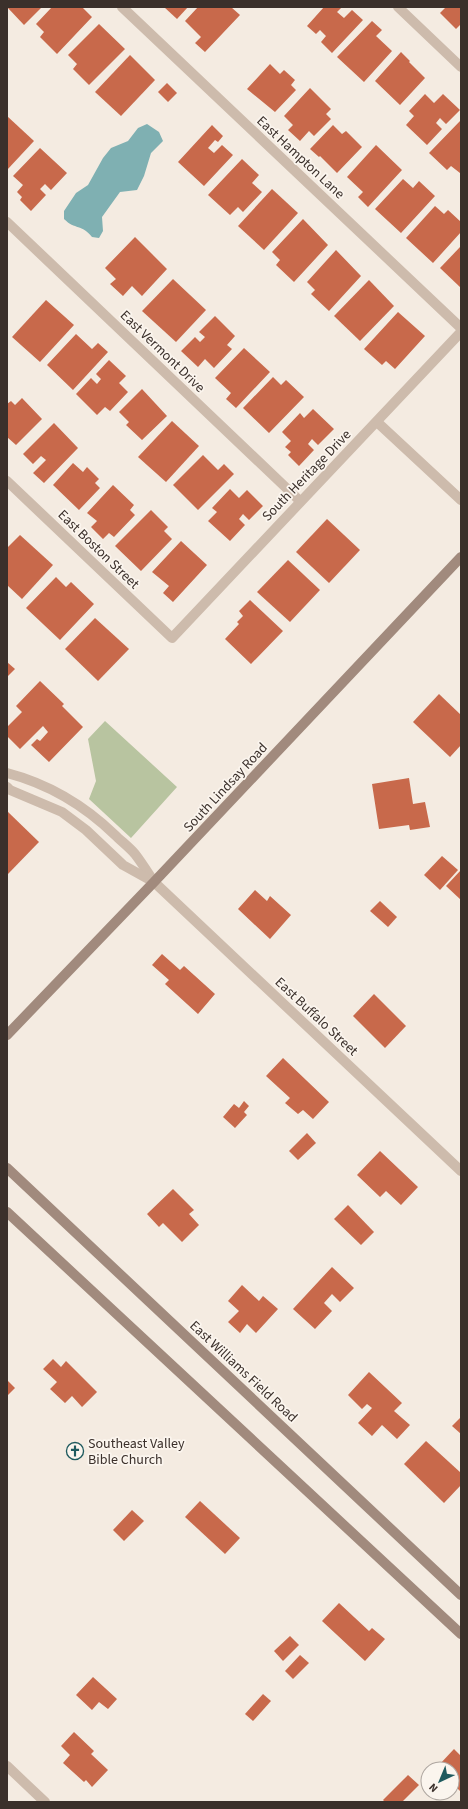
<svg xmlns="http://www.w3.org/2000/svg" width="468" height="1809" font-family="'Source Sans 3',sans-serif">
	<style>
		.park { fill: #b8c4a0 }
		.water { fill: #7fb0b2 }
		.building { fill: #c8694b }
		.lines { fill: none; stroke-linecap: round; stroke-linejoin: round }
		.street { stroke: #cdbbac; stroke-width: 10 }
		.secondary { stroke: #a18a7d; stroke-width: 10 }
		.labels { text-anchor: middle; stroke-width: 3.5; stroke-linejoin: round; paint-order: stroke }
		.street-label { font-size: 14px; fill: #3b302b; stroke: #fbf5ee }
		.poi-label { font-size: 14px; fill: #3b302b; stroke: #fbf5ee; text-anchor: start }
	</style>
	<rect width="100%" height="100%" fill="#f4ebe1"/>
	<polygon class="park" points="105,721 177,787 131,838 89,799 96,781 88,739"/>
	<path class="water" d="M 147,124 L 159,132 L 163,141 L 151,153 L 144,176 L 137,190 L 120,192 L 102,217 L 103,231 L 99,238 L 92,237 C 82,224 75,230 64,219 L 64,211 L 76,193 L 88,185 L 103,158 L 111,148 L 128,141 L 138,128 Z"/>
	<g class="building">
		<polygon points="7,7 42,7 24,25"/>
		<polygon points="52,7 82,7 92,17 57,54 40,37 44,32 36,24"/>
		<polygon points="164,7 188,7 177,19"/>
		<polygon points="198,7 231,7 240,15 205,52 195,43 201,37 185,21"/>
		<polygon points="324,7 342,7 337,12 344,18 352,10 363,20 332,53 321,42 326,36 320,30 316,34 307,26"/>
		<polygon points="446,7 461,7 461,24 456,29 440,13"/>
		<polygon points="372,21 382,30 376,36 392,51 364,82 337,57"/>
		<polygon points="99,24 125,49 89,85 73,69 77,64 68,55"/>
		<polygon points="401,52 410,61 409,62 425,78 400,105 375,81"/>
		<polygon points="130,55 155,80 121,116 95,92"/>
		<polygon points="270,64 280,74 284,70 295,80 291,85 296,90 275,112 247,89"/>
		<polygon points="167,83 177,93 168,102 158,92"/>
		<polygon points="310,88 331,109 326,114 331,119 314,136 309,131 300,141 288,130 293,125 284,116"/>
		<polygon points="425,94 434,103 443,94 460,110 446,124 440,118 436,123 442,129 427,145 406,125 414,116 409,111"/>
		<polygon points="7,116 34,141 7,170"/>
		<polygon points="461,120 461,172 460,173 451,166 447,170 429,153"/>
		<polygon points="212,125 223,136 218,142 215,140 208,148 214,153 222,145 233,155 204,186 178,162"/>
		<polygon points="333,125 342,134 346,131 362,147 337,173 320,156 319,157 310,149"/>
		<polygon points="376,145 402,170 368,207 358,197 363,192 347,177"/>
		<polygon points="40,148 67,173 51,190 45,184 40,189 46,195 31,211 20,200 22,197 17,192 23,185 13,176"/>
		<polygon points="242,159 259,175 252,183 262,192 243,212 238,207 230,215 208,195"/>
		<polygon points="403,179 413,188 419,181 435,196 401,233 375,209"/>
		<polygon points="272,189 298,213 264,250 238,226"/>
		<polygon points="435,206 444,214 448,210 461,222 461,232 433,263 406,238"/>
		<polygon points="303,219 328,245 294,282 276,265 280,260 272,252"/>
		<polygon points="135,237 167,269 142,296 132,286 123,296 110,284 116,279 105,268"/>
		<polygon points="461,246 461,288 440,268"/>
		<polygon points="336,250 361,276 329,311 311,294 315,290 307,282"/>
		<polygon points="173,279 206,310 176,342 142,311"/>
		<polygon points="369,280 394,306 360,341 334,316"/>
		<polygon points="46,300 74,325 40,362 12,337"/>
		<polygon points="398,312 425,336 395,369 386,361 382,365 364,349"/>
		<polygon points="215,316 235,336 227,345 232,349 214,368 205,359 198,367 181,351 195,337 200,342 205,337 199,332"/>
		<polygon points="76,334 92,349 98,343 108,352 73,390 47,365"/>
		<polygon points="244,348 270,372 236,408 226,399 231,393 215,378"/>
		<polygon points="109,360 126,376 119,383 128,392 110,411 105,407 97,415 76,394 91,378 97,384 101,379 96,374"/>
		<polygon points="273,377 281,385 286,380 304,397 269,433 243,408"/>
		<polygon points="142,389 167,416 142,440 126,425 129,422 119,412"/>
		<polygon points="22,398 42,419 16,445 7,437 7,404 11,401 15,405"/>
		<polygon points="313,409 334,429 318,445 312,439 308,444 314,450 299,466 288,455 291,452 285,447 291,441 282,432 300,413 304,418"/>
		<polygon points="172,421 199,446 166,482 138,457"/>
		<polygon points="54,423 78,448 44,483 33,473 46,460 41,456 33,464 23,454"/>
		<polygon points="203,455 218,470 224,464 234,474 198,510 173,485"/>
		<polygon points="73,463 83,472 87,467 99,479 95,483 100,488 79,510 53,485"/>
		<polygon points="113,485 134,505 130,510 135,515 114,537 109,533 103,539 91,527 97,521 87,513"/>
		<polygon points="230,489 239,498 247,490 263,506 249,520 243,514 239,519 245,525 230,541 208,521 217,512 212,508"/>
		<polygon points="151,510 168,527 164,531 172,539 141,571 115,546"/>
		<polygon points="327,519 360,550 329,583 296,552"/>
		<polygon points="20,535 53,565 22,599 7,585 7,548"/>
		<polygon points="181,541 207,565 173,602 163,593 169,586 152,572"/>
		<polygon points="288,560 320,590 290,622 257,592"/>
		<polygon points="56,577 66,587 71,582 94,604 60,640 26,608"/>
		<polygon points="250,600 283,631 251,664 225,639 239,624 237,622 243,616 239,611"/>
		<polygon points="95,618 129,649 98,681 65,649"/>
		<polygon points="7,662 15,669 7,677"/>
		<polygon points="40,681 64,704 62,706 83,727 49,762 31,745 37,739 40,741 48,732 43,726 20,749 7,736 7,727 22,712 16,706"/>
		<polygon points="439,694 461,715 461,745 450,757 413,722"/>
		<polygon points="409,778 413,804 425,802 430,827 410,830 409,825 379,829 372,784"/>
		<polygon points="7,811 39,842 7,875"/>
		<polygon points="442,856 458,870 440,890 424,875"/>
		<polygon points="461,870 461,900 446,886"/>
		<polygon points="255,890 267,901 270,896 291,915 270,939 238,909"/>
		<polygon points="380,901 397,917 388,927 370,911"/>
		<polygon points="162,954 180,970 184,966 215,994 198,1014 165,984 169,980 152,965"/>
		<polygon points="374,994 406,1026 385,1048 353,1016"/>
		<polygon points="283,1058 329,1102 313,1119 303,1110 298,1114 285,1103 290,1098 266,1076"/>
		<polygon points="244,1101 249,1106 244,1112 247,1115 235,1128 223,1117 234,1104 239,1108"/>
		<polygon points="307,1133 316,1143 298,1160 289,1151"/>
		<polygon points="380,1151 418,1187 401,1205 386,1191 380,1197 357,1175"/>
		<polygon points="173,1189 194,1210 189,1214 199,1225 182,1242 163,1223 159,1227 147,1214"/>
		<polygon points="348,1205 374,1232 361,1245 334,1219"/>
		<polygon points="332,1267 354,1288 340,1302 332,1294 324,1303 332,1311 315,1329 293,1309"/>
		<polygon points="242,1285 259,1301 263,1296 278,1309 256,1333 247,1324 240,1333 228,1322 239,1311 228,1301"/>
		<polygon points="53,1359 61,1367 66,1361 97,1392 82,1407 72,1396 65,1403 50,1389 57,1382 43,1369"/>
		<polygon points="369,1372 402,1403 394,1411 410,1425 397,1439 382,1425 372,1436 358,1423 372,1408 367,1404 362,1409 348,1395"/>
		<polygon points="7,1380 15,1388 7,1396"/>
		<polygon points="461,1417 461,1434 452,1426"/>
		<polygon points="426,1441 461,1473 461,1485 444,1503 404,1464"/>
		<polygon points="200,1501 240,1538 225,1554 185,1517"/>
		<polygon points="132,1510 144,1521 124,1541 113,1530"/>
		<polygon points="339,1603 369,1631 372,1628 385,1639 365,1661 322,1621"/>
		<polygon points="290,1636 299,1645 283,1661 274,1651"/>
		<polygon points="300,1655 309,1663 293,1679 285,1671"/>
		<polygon points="93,1677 117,1699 108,1709 99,1702 92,1710 76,1695"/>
		<polygon points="263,1694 271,1701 253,1721 245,1714"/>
		<polygon points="74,1732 94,1751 91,1754 108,1770 92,1787 86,1780 84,1782 63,1763 70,1755 61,1746"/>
		<polygon points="454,1749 461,1756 461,1789 460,1791 452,1783 452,1769 443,1769 439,1765"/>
		<polygon points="408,1775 419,1785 403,1801 404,1802 385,1802 383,1800"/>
	</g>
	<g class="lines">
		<g class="street">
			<polyline points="122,7 461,328"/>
			<polyline points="398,7 461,67"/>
			<polyline points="7,222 300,501"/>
			<polyline points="377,422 461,500"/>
			<polyline points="7,481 172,638 461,332"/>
			<path d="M 7,773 C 49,784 84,805 115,835 C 121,841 129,847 135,854 C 142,863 148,873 154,882 L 461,1171"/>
			<polyline points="7,787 10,790 62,812 86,830 123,865 150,880"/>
			<polyline points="7,1766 45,1802"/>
		</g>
		<g class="secondary">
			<polyline points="7,1035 154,882 461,557"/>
			<polyline points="7,1168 461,1595"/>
			<polyline points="7,1212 461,1634"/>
		</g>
	</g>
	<defs>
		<g id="church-ring" transform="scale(0.9)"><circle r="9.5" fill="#fbf5ee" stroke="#1f5a5e" stroke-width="1.5"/><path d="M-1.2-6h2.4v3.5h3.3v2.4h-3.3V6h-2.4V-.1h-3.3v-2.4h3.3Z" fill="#1f5a5e"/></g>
	</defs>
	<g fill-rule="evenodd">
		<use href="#church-ring" x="75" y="1451"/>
	</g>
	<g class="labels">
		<g class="street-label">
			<text transform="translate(301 157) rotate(43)" y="5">East Hampton Lane</text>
			<text transform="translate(163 351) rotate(44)" y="5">East Vermont Drive</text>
			<text transform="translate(306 475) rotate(-46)" y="5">South Heritage Drive</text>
			<text transform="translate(99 549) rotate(44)" y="5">East Boston Street</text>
			<text transform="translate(225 787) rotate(-47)" y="5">South Lindsay Road</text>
			<text transform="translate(317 1016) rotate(43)" y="5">East Buffalo Street</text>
			<text transform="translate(244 1371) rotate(43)" y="5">East Williams Field Road</text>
		</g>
		<g class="poi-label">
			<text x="88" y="1448">Southeast Valley<tspan x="88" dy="16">Bible Church</tspan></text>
		</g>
	</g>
	<rect width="468" height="1809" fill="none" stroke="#3b302b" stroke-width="16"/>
	<g transform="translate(440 1781) rotate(224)"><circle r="19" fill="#fbf5ee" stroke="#aea6a0"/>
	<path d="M0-3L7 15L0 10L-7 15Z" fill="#1f5a5e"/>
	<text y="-6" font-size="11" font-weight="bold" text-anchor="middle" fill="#3b302b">N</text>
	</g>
</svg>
